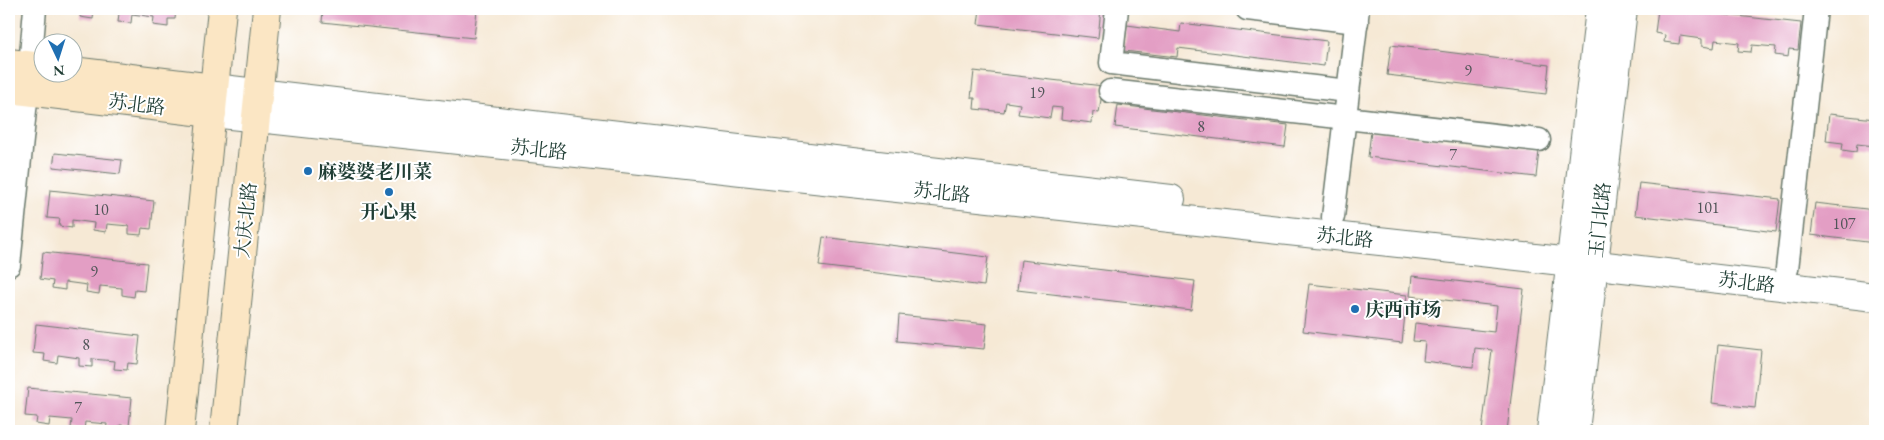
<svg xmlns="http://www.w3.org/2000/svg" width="1884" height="440" font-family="'EB Garamond','Noto Serif SC',serif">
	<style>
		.building { fill: #e39ec4 }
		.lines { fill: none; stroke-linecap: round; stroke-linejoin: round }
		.minor-casing { stroke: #6a796c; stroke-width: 25 }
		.tertiary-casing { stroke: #6a796c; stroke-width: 30 }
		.secondary-casing { stroke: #6a796c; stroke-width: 30 }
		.minor { stroke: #fff; stroke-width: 22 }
		.tertiary { stroke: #fff; stroke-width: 28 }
		.secondary { stroke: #fbe6c4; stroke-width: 28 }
		.poi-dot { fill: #1f6fb2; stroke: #fff; stroke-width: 2 }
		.labels { text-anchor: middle; stroke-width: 4; stroke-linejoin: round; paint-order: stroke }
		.number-label { font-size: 16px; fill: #505558 }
		.street-label { font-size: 19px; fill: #1f3d34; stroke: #fff }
		.poi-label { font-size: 19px; font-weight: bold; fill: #1f3d34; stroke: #fff; text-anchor: start }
	</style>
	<rect width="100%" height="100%" fill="#fff"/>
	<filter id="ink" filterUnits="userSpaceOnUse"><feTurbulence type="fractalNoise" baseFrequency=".02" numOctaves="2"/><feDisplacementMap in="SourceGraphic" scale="10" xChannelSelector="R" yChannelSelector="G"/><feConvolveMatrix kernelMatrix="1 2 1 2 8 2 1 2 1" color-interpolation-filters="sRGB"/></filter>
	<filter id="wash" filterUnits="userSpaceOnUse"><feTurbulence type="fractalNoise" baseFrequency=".0096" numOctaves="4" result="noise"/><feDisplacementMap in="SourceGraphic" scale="20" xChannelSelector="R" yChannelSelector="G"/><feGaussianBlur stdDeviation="1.12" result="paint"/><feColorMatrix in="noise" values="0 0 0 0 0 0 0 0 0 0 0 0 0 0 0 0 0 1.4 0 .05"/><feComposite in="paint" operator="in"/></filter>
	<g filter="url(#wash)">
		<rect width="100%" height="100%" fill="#f6e9d5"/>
		<g id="blocks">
			<g class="building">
				<polygon points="81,9 176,9 175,19 168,19 168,27 153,25 154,17 132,14 131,23 118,22 119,13 94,10 93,19 80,17"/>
				<polygon points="323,9 465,9 477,10 474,38 322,22"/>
				<polygon points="980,9 1101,9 1098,38 978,24"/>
				<polygon points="1658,9 1673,9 1801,23 1798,50 1789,49 1788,57 1775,55 1776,47 1752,45 1751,52 1738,51 1739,43 1715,40 1714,48 1702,46 1702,39 1680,36 1679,44 1664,42 1665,35 1655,33"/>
				<polygon points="1181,23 1327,41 1324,66 1178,48 1177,57 1124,51 1127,25 1180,32"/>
				<polygon points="1391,45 1549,65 1546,94 1387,75"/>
				<polygon points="974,71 1103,86 1099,113 1093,112 1092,123 1061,119 1062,108 1052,107 1050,118 1018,114 1020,104 1006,102 1004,112 974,109 975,98 971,98"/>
				<polygon points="1118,105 1288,125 1285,147 1115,127"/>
				<polygon points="1829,114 1875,119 1875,146 1857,144 1856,152 1842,150 1843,143 1826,141"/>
				<polygon points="1371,131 1539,151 1536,177 1368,157"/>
				<polygon points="55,153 122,160 120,174 53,167"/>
				<polygon points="1639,183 1780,199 1776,232 1635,215"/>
				<polygon points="50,190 154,201 151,229 142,228 141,235 129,234 129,226 107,224 106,232 93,230 94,223 72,220 72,228 59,226 60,219 47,218"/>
				<polygon points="1815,203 1875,210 1875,243 1811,235"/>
				<polygon points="823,237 988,257 984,286 819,266"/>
				<polygon points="43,252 147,263 144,291 135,290 134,297 122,295 122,288 100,286 99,294 86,292 87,285 65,282 65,290 52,288 53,281 40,279"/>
				<polygon points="1021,260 1195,281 1191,310 1017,290"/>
				<polygon points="1412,276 1524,289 1507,431 1482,431 1492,350 1475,348 1473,367 1423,361 1425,342 1413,341 1415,323 1494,332 1497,306 1410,296"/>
				<polygon points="1309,284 1407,295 1402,343 1303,331"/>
				<polygon points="899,315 987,324 984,349 897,341"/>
				<polygon points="36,324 140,336 137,364 128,363 127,370 114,369 115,361 92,359 92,367 79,366 79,358 58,355 57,363 44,361 45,354 33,353"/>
				<polygon points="1718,345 1761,350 1755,408 1712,403"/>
				<polygon points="28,388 132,398 129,426 120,425 119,431 106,431 107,424 85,422 84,430 71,428 72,420 50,418 49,426 36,424 37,417 25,416"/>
				<polygon points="1034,427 1058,430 1058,431 1034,431"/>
			</g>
		</g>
	</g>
	<g filter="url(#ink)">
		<use href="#blocks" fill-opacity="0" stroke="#6a796c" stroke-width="1"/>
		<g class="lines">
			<g class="minor-casing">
				<g id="minor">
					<polyline points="1117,9 1111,63 1348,91"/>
					<polyline points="1247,9 1357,22"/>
					<polyline points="30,66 35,9"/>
					<polyline points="1110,91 1539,140"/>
					<polyline points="1333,217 1358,9"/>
					<polyline points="9,265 27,91"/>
					<polyline points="1787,269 1816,9"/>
				</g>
			</g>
			<g class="tertiary-casing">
				<g id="tertiary">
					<polyline points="214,88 1171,199"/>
					<polyline points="212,113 1571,262 1875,297"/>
					<polyline points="1551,431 1600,9"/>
					<polyline points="1575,431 1623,9"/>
				</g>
			</g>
			<g class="secondary-casing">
				<g id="secondary">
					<polyline points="9,63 42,67"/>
					<polyline points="72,71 214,88"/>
					<polyline points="9,89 212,113"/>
					<polyline points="180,431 222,9"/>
					<polyline points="224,431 267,9"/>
				</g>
			</g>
			<use href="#minor" class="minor"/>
			<use href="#tertiary" class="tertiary"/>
			<use href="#secondary" class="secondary"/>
		</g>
	</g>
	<g class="poi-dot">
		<circle cx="308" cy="171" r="5"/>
		<circle cx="389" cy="192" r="5"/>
		<circle cx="1355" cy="309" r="5"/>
	</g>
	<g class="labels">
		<g class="number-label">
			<text x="1468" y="76">9</text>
			<text x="1037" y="98">19</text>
			<text x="1201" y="132">8</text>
			<text x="1453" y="160">7</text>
			<text x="1708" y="213">101</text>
			<text x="101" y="215">10</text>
			<text x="1844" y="229">107</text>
			<text x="94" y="277">9</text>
			<text x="86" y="350">8</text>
			<text x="78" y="413">7</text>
		</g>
		<g class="street-label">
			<text transform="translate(137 104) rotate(7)" y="7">苏北路</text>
			<text transform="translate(539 149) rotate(6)" y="7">苏北路</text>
			<text transform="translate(942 192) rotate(6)" y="7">苏北路</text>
			<text transform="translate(245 220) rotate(-84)" y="7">大庆北路</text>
			<text transform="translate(1599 220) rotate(-84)" y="7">玉门北路</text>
			<text transform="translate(1345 237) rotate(6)" y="7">苏北路</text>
			<text transform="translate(1747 282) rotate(7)" y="7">苏北路</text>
		</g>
		<g class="poi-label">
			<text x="318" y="178">麻婆婆老川菜</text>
			<text x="389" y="218" text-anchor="middle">开心果</text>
			<text x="1365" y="316">庆西市场</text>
		</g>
	</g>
	<rect width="1884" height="440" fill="none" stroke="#fff" stroke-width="30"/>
	<g transform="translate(58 58) rotate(176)"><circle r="24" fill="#ffffff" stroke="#a5b1ae"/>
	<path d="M0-4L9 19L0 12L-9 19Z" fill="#1f6fb2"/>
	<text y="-8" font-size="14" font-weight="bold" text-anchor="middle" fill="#1f3d34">N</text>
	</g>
</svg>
